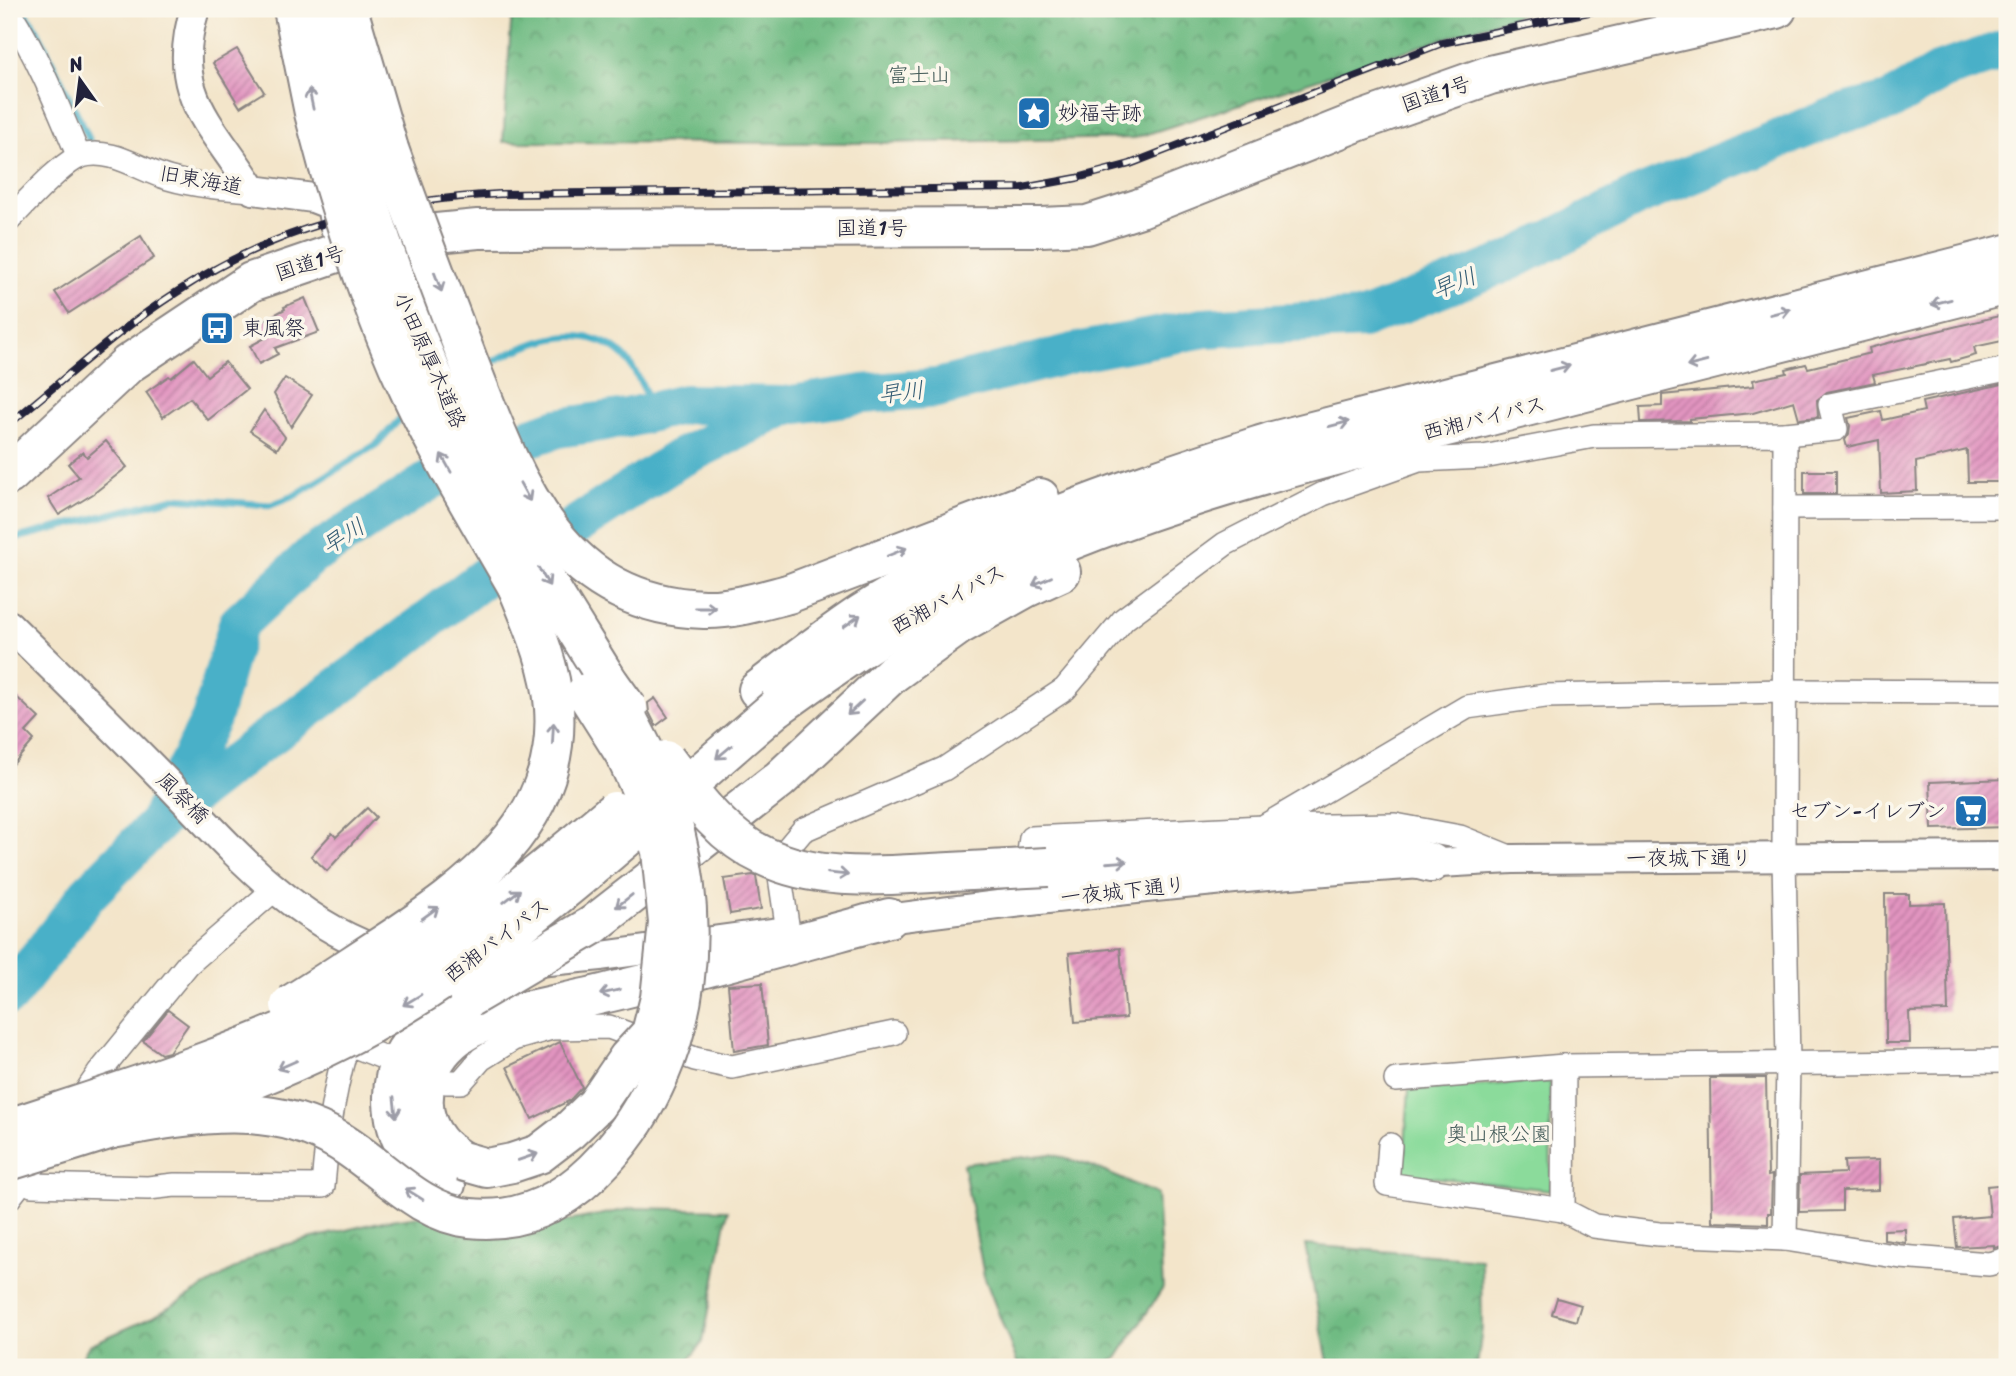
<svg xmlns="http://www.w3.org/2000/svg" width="2016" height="1376" font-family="Sriracha,'Klee One',sans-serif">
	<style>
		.forest { fill: url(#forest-crowns); stroke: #496e5f; stroke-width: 2 }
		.park { fill: #8bdb9b; stroke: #567e6b; stroke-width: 2 }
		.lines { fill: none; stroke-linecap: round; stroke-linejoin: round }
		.stream { stroke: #49b0c8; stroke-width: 7 }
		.river { stroke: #49b0c8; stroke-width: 40 }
		.building { fill: url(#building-hatch) }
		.minor-casing { stroke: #8a8482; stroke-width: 26 }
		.tertiary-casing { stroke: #8a8482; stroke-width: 32 }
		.trunk-casing { stroke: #8a8482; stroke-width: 42 }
		.motorway-casing { stroke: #8a8482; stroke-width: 42 }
		.minor { stroke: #fff; stroke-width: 23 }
		.tertiary { stroke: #fff; stroke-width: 28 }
		.trunk { stroke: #fff; stroke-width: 38 }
		.motorway { stroke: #fff; stroke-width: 38 }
		.rail-casing { stroke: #22223b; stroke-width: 8 }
		.rail { stroke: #fbf7ec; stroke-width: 5; stroke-dasharray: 16; stroke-linecap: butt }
		.trunk-bridge-casing { stroke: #8a8482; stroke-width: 42; stroke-linecap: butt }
		.motorway-bridge-casing { stroke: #8a8482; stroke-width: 42; stroke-linecap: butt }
		.trunk-bridge { stroke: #fff; stroke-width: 38 }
		.motorway-bridge { stroke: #fff; stroke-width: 38 }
		.oneway { stroke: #9c9ca7 }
		.labels { text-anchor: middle; stroke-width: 7; stroke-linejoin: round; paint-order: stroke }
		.park-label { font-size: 21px; fill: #425a58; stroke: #fbf7ec }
		.street-label { font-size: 21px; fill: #22223b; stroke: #fbf7ec }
		.poi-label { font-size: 21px; fill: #22223b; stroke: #fbf7ec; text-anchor: start }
		.water-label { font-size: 23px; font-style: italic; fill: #325b73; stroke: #fbf7ec }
	</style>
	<defs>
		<pattern id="forest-crowns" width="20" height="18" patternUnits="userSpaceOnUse" patternTransform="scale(1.75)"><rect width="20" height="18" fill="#70bb83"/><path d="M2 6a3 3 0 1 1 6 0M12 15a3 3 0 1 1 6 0" fill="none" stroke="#5c986c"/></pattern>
		<pattern id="building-hatch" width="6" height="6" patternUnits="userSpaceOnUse" patternTransform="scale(1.75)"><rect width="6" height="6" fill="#e294c0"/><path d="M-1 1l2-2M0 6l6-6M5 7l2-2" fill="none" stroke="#b7789d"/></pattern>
	</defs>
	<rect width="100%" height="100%" fill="#fbf7ec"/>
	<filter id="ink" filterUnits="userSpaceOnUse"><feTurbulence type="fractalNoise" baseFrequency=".0143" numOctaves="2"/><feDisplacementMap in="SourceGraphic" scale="14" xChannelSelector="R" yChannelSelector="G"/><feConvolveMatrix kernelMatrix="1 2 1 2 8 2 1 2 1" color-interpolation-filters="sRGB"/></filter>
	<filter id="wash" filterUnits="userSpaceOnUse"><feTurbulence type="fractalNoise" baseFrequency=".00686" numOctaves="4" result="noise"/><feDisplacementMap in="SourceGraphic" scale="28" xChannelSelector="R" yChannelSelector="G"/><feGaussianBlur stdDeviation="1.57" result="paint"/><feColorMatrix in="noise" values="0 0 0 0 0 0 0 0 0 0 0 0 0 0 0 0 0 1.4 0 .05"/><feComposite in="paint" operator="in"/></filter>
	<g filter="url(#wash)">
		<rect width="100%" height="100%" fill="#f3e5ca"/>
		<g class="forest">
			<polygon points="512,9 1543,9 1524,13 1135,138 878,143 503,142"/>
			<polygon points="1051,1154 1091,1166 1157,1194 1163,1288 1117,1358 1101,1367 1019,1367 984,1276 963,1164"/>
			<polygon points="635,1208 728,1210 703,1342 683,1367 77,1367 89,1345 155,1316 268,1249 383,1221 419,1216 511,1232"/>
			<polygon points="1305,1245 1481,1259 1482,1328 1477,1367 1329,1367"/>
		</g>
		<polygon class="park" points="1550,1081 1551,1190 1403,1174 1409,1090"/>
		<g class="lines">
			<g class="stream">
				<polyline points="23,9 38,32 89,139"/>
				<path d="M 482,367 C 525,344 581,318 623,355 C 633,363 648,399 656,411"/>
				<polyline points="9,540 174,498 271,505 294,496 377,444 406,412"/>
			</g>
			<g class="river">
				<polyline points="168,815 255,747 389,650 487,575 572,528 678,459 780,409"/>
				<polyline points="9,996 88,894 158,823 211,719 238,624 311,556 431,480 516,442 558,428 627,418 685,404 785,406 863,394 937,388 1077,352 1204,328 1363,319 1510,261 1638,196 1841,114 1889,102 1941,71 2007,49"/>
			</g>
		</g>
		<g id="blocks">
			<g class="building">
				<polygon points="237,49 264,92 240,107 213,63"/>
				<polygon points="141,236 154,258 69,313 55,292"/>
				<polygon points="305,298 319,332 275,348 278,354 259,364 250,346 267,337 259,323 285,309 284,307"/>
				<polygon points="2007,314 2007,336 2001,337 2002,341 1974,347 1976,355 1951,362 1950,359 1873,375 1875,382 1827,392 1817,400 1818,417 1799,419 1794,401 1753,413 1690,419 1690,421 1641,422 1640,407 1662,406 1662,395 1754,386 1753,380 1787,373 1786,369 1806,364 1808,368 1850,358 1870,353 1869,348 1892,342"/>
				<polygon points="194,359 207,376 225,362 247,389 208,420 190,398 163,417 146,392 169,376 171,378"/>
				<polygon points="285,378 312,395 291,427 274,394"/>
				<polygon points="2007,383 2007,482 1968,482 1967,450 1916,462 1917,491 1881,493 1879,440 1847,447 1845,440 1849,434 1850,426 1848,418 1881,411 1883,420 1924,411 1922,402"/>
				<polygon points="264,410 285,437 277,449 250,431"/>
				<polygon points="106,441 127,467 93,494 59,515 48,498 79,477 68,464 83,452 87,457"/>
				<rect x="1804" y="471" width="32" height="23"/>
				<polygon points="9,690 39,718 26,732 34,740 9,769"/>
				<polygon points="655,698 668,717 656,726 649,712 648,703"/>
				<polygon points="2007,779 2007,827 1932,829 1930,782"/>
				<polygon points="367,808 376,817 327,871 311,856 332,833 336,837"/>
				<polygon points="753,875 756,876 761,909 730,914 724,879"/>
				<polygon points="1885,894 1909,894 1909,904 1945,903 1948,1011 1909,1012 1910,1043 1886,1043"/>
				<polygon points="1120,948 1126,1018 1075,1022 1069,953"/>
				<polygon points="762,983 768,1045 734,1051 728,985"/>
				<polygon points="168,1010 188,1025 169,1052 161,1054 143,1041"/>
				<polygon points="560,1042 582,1087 569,1101 532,1119 507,1067"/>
				<polygon points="1710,1078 1766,1078 1768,1176 1772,1175 1771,1213 1768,1213 1768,1224 1712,1222"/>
				<polygon points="1879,1160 1879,1190 1842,1191 1842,1211 1799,1212 1800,1175 1845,1173 1844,1161"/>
				<polygon points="2007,1184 2007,1245 1994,1248 1994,1245 1957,1247 1954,1219 1990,1216 1987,1186"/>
				<polygon points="1905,1229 1906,1243 1884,1240 1884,1230"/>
				<polygon points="1557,1298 1581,1305 1576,1321 1552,1314"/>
			</g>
		</g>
	</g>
	<g filter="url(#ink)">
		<use href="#blocks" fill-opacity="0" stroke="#8a8482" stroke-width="2"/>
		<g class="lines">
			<g class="minor-casing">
				<g id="minor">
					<path d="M 9,11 C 38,57 58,107 79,157"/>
					<path d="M 9,220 C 25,204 61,163 81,156 C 111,147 140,170 168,178 C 195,186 224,188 253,190"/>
					<polyline points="1785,434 1836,429 1830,405 2007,369"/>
					<polyline points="1785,508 2007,507"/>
					<polyline points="1263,827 1467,707 1545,696 1784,691 2007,692"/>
					<polyline points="1025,880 1031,838 1263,827 1395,825 1460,837 1512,858"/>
					<polyline points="788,931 780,877 781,861 783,854 803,830 944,769 1065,689 1124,619 1225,544 1323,494 1419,460 1483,457 1594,436 1785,434 1784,858 1788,1062 1785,1239"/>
					<polyline points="347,1043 385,1058"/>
					<polyline points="1396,1080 1564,1066 2007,1061"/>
					<polyline points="447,1082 461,1082 481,1059 513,1039 552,1028 609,1027 695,1059 732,1067 894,1033"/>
					<polyline points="77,1105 99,1073 188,964 275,889"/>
					<polyline points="1390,1145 1387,1184 1563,1210 1594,1226 1659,1234 1785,1239 1901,1257 1989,1264 2007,1259"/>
					<path d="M 25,1178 L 32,1185 L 148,1188 L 175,1185 L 323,1186 C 327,1134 335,1081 351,1032"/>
					<polyline points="9,1198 33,1167"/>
					<polyline points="1563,1210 1564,1066"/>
				</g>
			</g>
			<g class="tertiary-casing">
				<g id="tertiary">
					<path d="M 195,9 C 168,94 212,124 253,190 L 313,198 L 331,205 L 335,228"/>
					<path d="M 9,625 C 59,674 108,722 157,772 C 226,842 292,925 390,954"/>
					<path d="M 871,921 C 1085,893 1298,869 1513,859 L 2007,856"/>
					<polyline points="538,962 601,956 786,931"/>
				</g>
			</g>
			<g class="trunk-casing">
				<g id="trunk">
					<polyline points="293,9 314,113 328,165"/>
					<polyline points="324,9 356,159"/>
					<polyline points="9,475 128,364 251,282 342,251 416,235 478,229 1041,227 1087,225 1140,208 1357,122 1490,75 1777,9"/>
					<polyline points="536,615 586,693"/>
					<polyline points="1048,867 1331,849 1385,851 1431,863"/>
					<path d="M 462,1161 C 453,1155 444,1149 438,1141 C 409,1105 428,1053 464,1032 C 484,1020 508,1016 530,1010 C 561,1003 592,997 623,989 C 712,967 801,942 889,918"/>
				</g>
			</g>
			<g class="motorway-casing">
				<g id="motorway">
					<polyline points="348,9 389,149"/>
					<polyline points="788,594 1040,498"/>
					<path d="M 758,690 C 792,664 825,638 861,614 C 986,533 1132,487 1273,441 L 2007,254"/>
					<path d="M 776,708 C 833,667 890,626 953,594 C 1131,502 1329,457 1522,408 C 1684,367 1845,326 2007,285"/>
					<polyline points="593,925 780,779 893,673 958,626 1026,588 1061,572"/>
					<path d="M 446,1184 C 438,1179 430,1175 423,1169 C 390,1142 382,1079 410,1045 C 426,1025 448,1012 469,998"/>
				</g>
			</g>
			<use href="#minor" class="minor"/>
			<use href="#tertiary" class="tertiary"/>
			<use href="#trunk" class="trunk"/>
			<use href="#motorway" class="motorway"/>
			<g class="rail-casing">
				<path id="rail" d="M 9,424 C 64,380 117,330 177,292 C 276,227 383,200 500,194 L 1023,188 L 1077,178 L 1130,164 L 1442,43 L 1603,9"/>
			</g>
			<use href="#rail" class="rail"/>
			<g class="trunk-bridge-casing">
				<g id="trunk-bridge">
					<path d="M 356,159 C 377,232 401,303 432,373 C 481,481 546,581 608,681 L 628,709"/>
					<path d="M 328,165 C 351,242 375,318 409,390 C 441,458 480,522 517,586"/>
					<path d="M 666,760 C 694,797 721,836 764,856 C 816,881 876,876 931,873 C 970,871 1009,869 1048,867"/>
					<polyline points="462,1161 487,1168 512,1163 539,1154 569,1131 596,1105 628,1058 651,1033 660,998 668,923 661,851 644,796 624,753 586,693"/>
				</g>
			</g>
			<g class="motorway-bridge-casing">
				<g id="motorway-bridge">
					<path d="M 389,149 C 415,222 443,295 471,368 C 516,483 559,604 704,609 C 732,610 761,601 788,594"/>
					<polyline points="469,998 593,925"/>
					<path d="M 290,1005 C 321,986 352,965 383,945 C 469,888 562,824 554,708 C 551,665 533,625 517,586"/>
					<path d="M 9,1128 C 124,1090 243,1054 351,999 C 449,949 531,881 614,811"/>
					<path d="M 112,1129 C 188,1115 269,1098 339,1141 C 381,1166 419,1213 470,1218 C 525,1224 569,1199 605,1159 C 696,1060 708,908 660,786 C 646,750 625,716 608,681"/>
					<path d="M 9,1161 C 131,1123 258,1087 371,1024 C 520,941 647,818 776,708"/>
				</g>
			</g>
			<use href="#trunk-bridge" class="trunk-bridge"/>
			<use href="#motorway-bridge" class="motorway-bridge"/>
		</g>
		<defs><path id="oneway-shaft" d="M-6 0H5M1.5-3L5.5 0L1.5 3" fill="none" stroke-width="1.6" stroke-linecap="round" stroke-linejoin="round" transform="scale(1.75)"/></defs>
		<g class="oneway">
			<use href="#oneway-shaft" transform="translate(311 99) rotate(-102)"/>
			<use href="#oneway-shaft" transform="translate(438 282) rotate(69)"/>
			<use href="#oneway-shaft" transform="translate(1941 302) rotate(166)"/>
			<use href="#oneway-shaft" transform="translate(1780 312) rotate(-14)"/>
			<use href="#oneway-shaft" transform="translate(1697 364) rotate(166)"/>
			<use href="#oneway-shaft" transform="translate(1560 368) rotate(-14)"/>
			<use href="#oneway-shaft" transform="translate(1339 424) rotate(-14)"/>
			<use href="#oneway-shaft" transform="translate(446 463) rotate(-119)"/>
			<use href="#oneway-shaft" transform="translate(525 492) rotate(61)"/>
			<use href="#oneway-shaft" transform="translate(897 552) rotate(-22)"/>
			<use href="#oneway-shaft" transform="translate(544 577) rotate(59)"/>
			<use href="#oneway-shaft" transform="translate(1042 581) rotate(156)"/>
			<use href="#oneway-shaft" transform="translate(706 608)"/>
			<use href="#oneway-shaft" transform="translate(852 621) rotate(-35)"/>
			<use href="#oneway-shaft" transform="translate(855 708) rotate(137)"/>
			<use href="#oneway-shaft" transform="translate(553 733) rotate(-87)"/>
			<use href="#oneway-shaft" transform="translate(724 752) rotate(140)"/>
			<use href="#oneway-shaft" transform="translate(1117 862) rotate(-4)"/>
			<use href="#oneway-shaft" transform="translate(838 874) rotate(6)"/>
			<use href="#oneway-shaft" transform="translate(512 896) rotate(-38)"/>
			<use href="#oneway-shaft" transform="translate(624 901) rotate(142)"/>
			<use href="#oneway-shaft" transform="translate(430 913) rotate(-36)"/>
			<use href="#oneway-shaft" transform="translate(610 992) rotate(167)"/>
			<use href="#oneway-shaft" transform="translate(412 1000) rotate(149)"/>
			<use href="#oneway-shaft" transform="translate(287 1065) rotate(156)"/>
			<use href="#oneway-shaft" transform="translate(395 1107) rotate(84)"/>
			<use href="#oneway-shaft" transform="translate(528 1157) rotate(-19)"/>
			<use href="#oneway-shaft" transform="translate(414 1194) rotate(-148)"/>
		</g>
	</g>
	<defs>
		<g id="sight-square" transform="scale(1.75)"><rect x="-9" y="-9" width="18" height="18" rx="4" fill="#1f6fb2" stroke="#fbf7ec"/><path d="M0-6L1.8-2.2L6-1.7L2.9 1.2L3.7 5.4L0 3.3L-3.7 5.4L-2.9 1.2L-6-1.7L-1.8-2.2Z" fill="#fff"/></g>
		<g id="bus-square" transform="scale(1.75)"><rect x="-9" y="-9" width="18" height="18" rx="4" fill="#1f6fb2" stroke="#fbf7ec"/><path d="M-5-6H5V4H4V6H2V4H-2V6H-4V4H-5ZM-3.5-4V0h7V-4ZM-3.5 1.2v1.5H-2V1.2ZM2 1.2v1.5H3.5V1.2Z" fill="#fff"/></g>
		<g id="supermarket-square" transform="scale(1.75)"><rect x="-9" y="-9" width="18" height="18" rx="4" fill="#1f6fb2" stroke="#fbf7ec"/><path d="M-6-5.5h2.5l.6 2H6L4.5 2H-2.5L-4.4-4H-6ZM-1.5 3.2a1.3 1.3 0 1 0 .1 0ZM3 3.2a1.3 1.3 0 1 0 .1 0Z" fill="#fff"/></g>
	</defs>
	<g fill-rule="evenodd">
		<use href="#sight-square" x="1034" y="113"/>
		<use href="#bus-square" x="217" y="328"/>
		<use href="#supermarket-square" x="1971" y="811"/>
	</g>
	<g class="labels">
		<g class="park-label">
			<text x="919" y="82">富士山</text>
			<text x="1499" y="1141">奥山根公園</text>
		</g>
		<g class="street-label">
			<text transform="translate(1436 94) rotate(-19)" y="7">国道1号</text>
			<text transform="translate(201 180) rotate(10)" y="7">旧東海道</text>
			<text x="872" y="235">国道1号</text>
			<text transform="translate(310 263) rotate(-18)" y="7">国道1号</text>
			<text transform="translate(430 360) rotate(66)" y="7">小田原厚木道路</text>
			<text transform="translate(1484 418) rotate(-14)" y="7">西湘バイパス</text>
			<text transform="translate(948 599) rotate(-28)" y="7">西湘バイパス</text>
			<text transform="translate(183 798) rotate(45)" y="7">風祭橋</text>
			<text x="1689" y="865">一夜城下通り</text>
			<text transform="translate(1123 891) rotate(-6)" y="7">一夜城下通り</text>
			<text transform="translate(497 940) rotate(-37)" y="7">西湘バイパス</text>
		</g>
		<g class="poi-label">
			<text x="1058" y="120">妙福寺跡</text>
			<text x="242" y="335">東風祭</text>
			<text x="1946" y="818" text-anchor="end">セブン-イレブン</text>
		</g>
		<g class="water-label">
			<text transform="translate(1454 283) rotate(-22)" y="8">早川</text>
			<text transform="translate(901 392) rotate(-7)" y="8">早川</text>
			<text transform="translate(343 536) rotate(-32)" y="8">早川</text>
		</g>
	</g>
	<rect width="2016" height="1376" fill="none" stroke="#fbf7ec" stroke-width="35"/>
	<g transform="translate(80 80) rotate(346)" stroke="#fbf7ec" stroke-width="5" paint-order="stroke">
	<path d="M0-5L12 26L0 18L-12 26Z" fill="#22223b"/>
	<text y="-10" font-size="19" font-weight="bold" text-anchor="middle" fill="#22223b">N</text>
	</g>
</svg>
